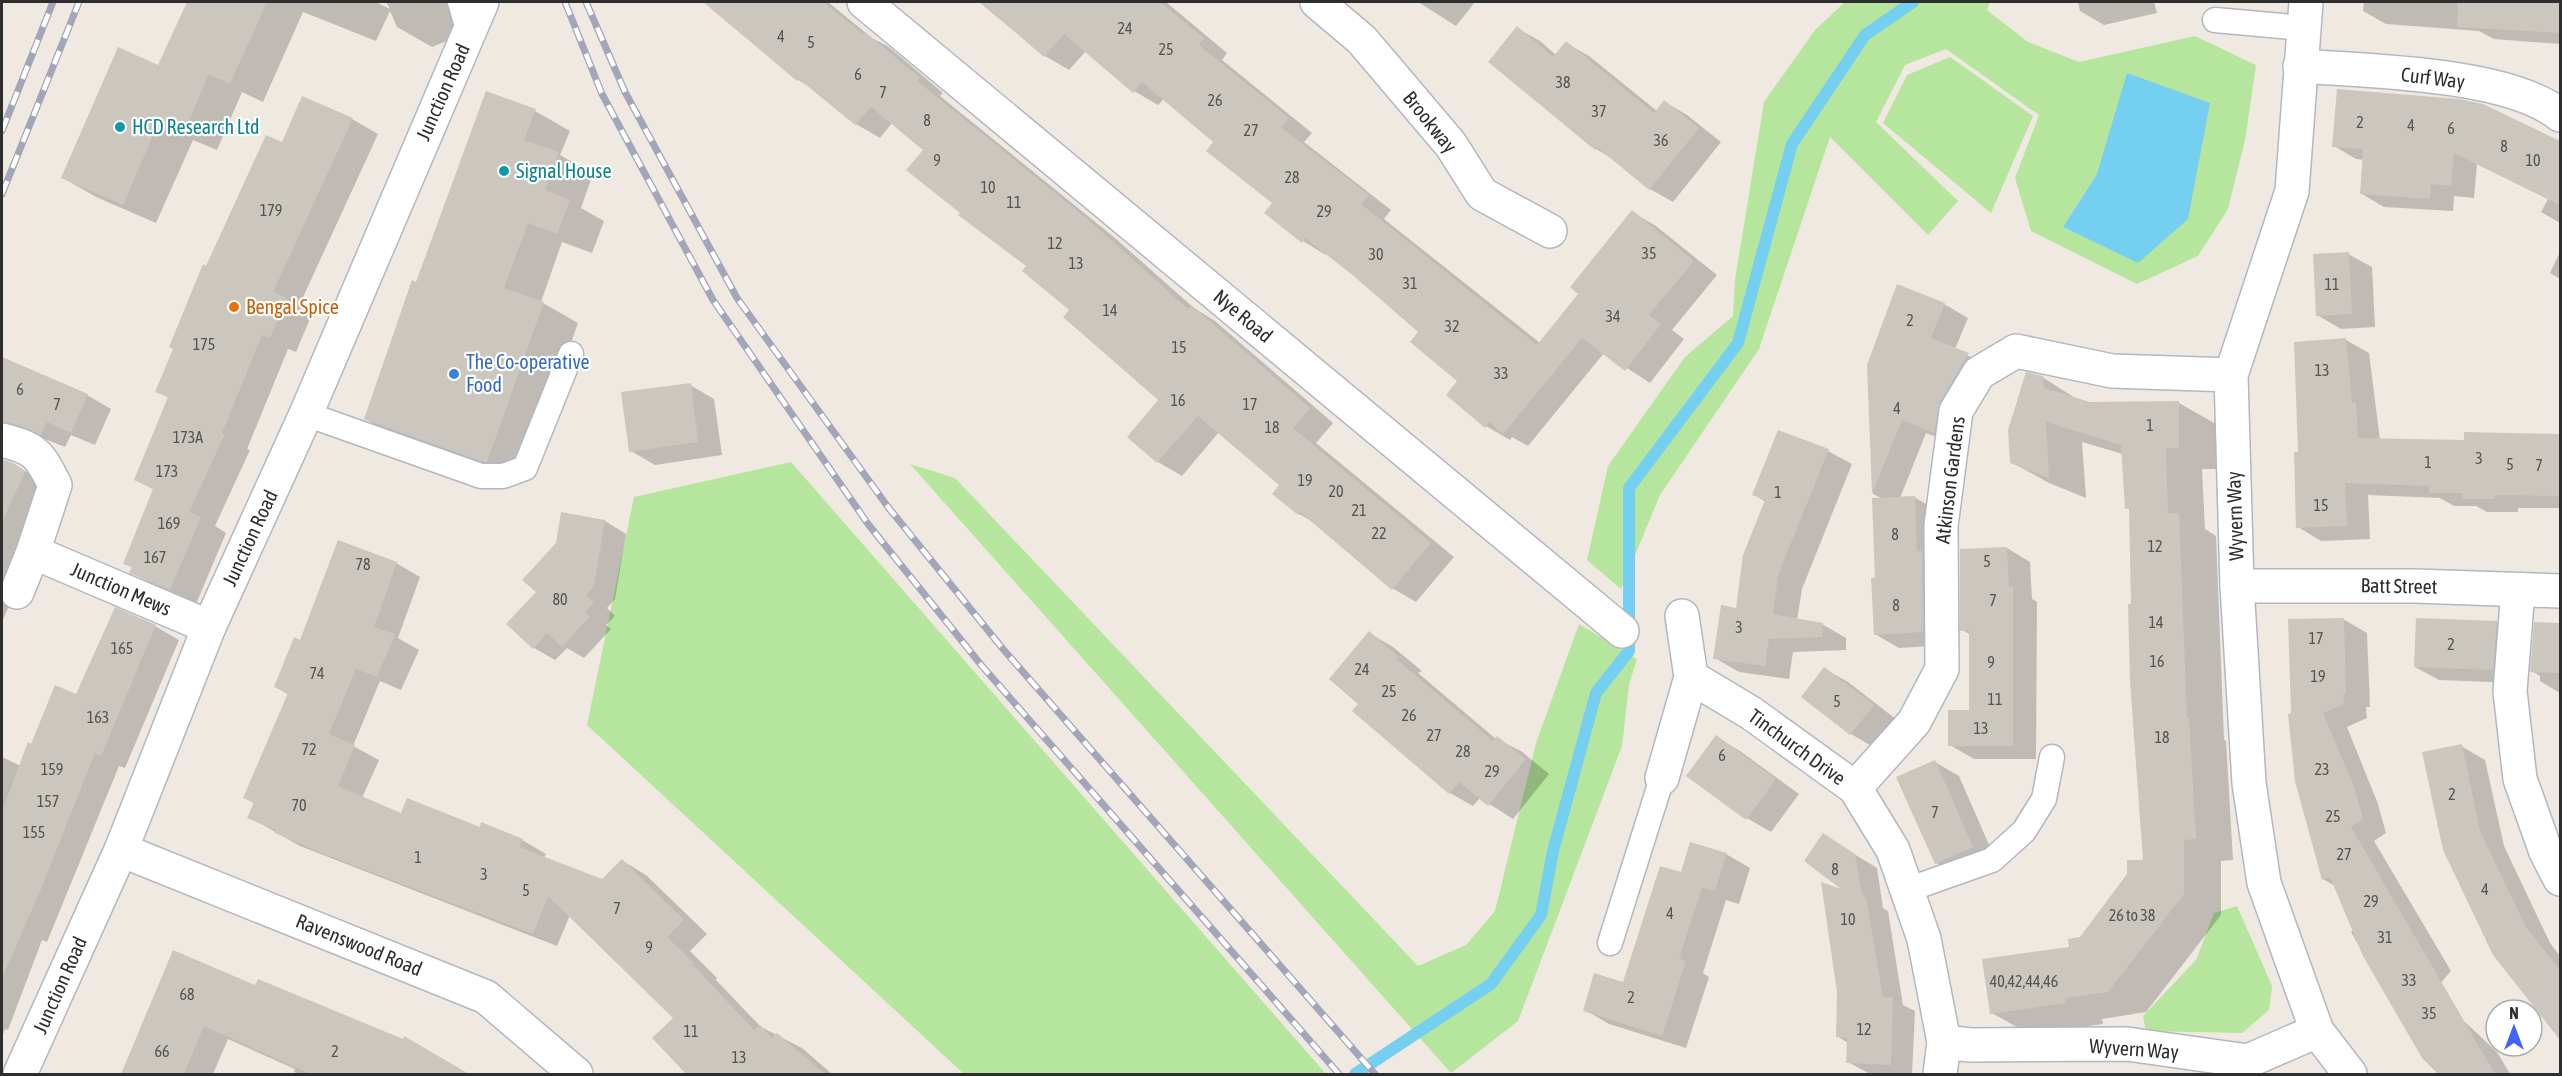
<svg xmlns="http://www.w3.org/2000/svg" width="2562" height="1076" font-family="'Asap Condensed',sans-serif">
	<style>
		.green { fill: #b6e59e; fill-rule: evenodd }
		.water { fill: #75cff0 }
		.shadow { fill: #0003 }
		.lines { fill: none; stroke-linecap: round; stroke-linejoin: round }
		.stream { stroke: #75cff0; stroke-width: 12 }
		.building { fill: #cbc7bf }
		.service-casing { stroke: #b4b7c1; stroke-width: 27 }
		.minor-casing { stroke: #b4b7c1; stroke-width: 36 }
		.tertiary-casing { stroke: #b4b7c1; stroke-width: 36 }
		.service { stroke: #fff; stroke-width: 24 }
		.minor { stroke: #fff; stroke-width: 33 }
		.tertiary { stroke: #fff; stroke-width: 33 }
		.rail-casing { stroke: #a3a6b8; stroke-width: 7 }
		.rail { stroke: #fff; stroke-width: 4.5; stroke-dasharray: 14; stroke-linecap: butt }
		.culture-dot { fill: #0f9aa8; stroke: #fff; stroke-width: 2 }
		.food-dot { fill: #e8710a; stroke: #fff; stroke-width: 2 }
		.shop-dot { fill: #3f7fe0; stroke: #fff; stroke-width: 2 }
		.labels { text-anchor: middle; stroke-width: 4.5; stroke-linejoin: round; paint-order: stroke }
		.number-label { font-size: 16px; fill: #555452 }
		.street-label { font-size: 20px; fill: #2e2e2e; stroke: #fff }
		.culture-label { font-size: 20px; fill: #0d838f; stroke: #fff; text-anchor: start }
		.food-label { font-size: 20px; fill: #c56008; stroke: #fff; text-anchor: start }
		.shop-label { font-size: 20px; fill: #366cbe; stroke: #fff; text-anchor: start }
	</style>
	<rect width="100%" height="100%" fill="#efe9e1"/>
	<g class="green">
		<path d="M 1845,2 L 1990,2 L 1987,10 L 2028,42 L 2079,62 L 2195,36 L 2256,65 L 2245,140 L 2228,209 L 2198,256 L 2137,284 L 2031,231 L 2015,178 L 2039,115 L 1946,49 L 1905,65 L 1876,122 L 1958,201 L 1928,235 L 1830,137 L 1759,349 L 1660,495 L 1621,589 L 1587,560 L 1608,466 L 1685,357 L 1733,316 L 1735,280 L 1764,102 L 1815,30 ZM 2097,174 L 2139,263 L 2063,227 Z"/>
		<polygon points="1950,57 2033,116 1991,213 1883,123 1907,75"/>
		<polygon points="791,462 1326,1074 964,1074 587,725 634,497"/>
		<polygon points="910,464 955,478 1418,966 1466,945 1495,911 1536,743 1579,624 1637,659 1629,685 1622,746 1518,1021 1451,1073"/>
		<polygon points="2237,906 2272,986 2269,1010 2242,1033 2146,1031 2143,1016 2196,960 2214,913"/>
	</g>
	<polygon class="water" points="2127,73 2210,103 2188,219 2138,263 2063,227 2097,174"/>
	<g class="shadow">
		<polygon points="186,2 376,2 390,9 386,2 453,2 466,33 432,47 397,27 390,11 376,41 303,12 263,102 242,92 217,150 193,140 156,223 96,197 63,178 159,67 188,3"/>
		<polygon points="705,2 828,2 872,38 889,47 943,93 940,96 1115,238 1194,308 1215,321 1333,423 1316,443 1454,557 1416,602 1392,588 1317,524 1299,514 1274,494 1281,484 1219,432 1182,476 1158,462 1129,437 1160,400 1028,266 962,213 925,150 892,123 880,138 856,124 812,88 798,80"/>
		<polygon points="979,2 1166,2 1227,53 1222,60 1312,133 1304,142 1391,210 1384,219 1540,343 1580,293 1632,212 1656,226 1717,275 1672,330 1684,339 1650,383 1604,353 1528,446 1512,437 1510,440 1486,426 1459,381 1420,332 1328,254 1326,255 1303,241 1275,203 1215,141 1164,99 1158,105 1134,91 1086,51 1069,70 1045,56"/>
		<polygon points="1418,2 1475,2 1456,26"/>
		<polygon points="2078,2 2154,2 2157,13 2104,25 2080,11"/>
		<polygon points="2364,2 2560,2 2560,44 2494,39 2479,31 2386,24 2363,11"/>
		<polygon points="1517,28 1540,41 1556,55 1566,43 1589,56 1657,111 1665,102 1687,115 1721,142 1673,202 1650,189 1616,161 1596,149 1490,62"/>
		<polygon points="2483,106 2560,143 2560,223 2541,212 2548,199 2477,164 2474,198 2454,196 2453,211 2384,207 2362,194 2364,160 2356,159 2334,146"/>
		<polygon points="535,111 570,131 560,155 593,174 581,208 604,221 592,253 562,242 541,302 578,323 522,481 400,439 365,419 417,284"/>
		<polygon points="352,119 378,134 299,306 312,314 296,352 288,349 247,449 250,450 215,526 226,533 196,604 157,587 131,572 133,568 125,563 155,490 136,480 169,398 157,391 207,267 283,144"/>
		<polygon points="2560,252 2560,279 2550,273"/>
		<polygon points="2348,254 2372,267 2375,327 2341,329 2317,315"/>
		<polygon points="1944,304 1968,318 1955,349 1992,368 1958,445 1926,433 1900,498 1914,497 1938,511 1947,645 1899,648 1875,634 1883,499 1873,494 1868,365"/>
		<polygon points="2346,340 2369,353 2380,440 2465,442 2465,434 2560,435 2560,508 2518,508 2518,512 2487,512 2476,506 2454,506 2440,498 2368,495 2370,539 2321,541 2298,527 2299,453"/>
		<polygon points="2,359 87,395 111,409 95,445 71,435 65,447 45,439 26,435 2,421 8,408 2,405"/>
		<polygon points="2042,377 2080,401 2090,404 2179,403 2216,424 2216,469 2202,469 2205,529 2216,536 2224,740 2226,741 2233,860 2221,861 2221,915 2146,1012 2102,1019 2103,1024 2029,1034 1992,1013 2071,948 2144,862 2131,510 2127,508 2123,454 2082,442 2086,498 2049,483 2011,462"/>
		<polygon points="690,385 714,399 722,455 655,465 631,451"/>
		<polygon points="1779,432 1828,451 1852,464 1802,589 1797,620 1822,624 1846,638 1846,650 1793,652 1789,679 1739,672 1715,658 1737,609 1766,502 1754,495"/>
		<polygon points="2,461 15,465 40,480 42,531 2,622"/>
		<polygon points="562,514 605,521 626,534 615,599 607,608 615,616 606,625 611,629 584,658 567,648 555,660 534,648 508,624 538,592 557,544"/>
		<polygon points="2007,548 2030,562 2032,599 2037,602 2036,759 1974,759 1950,745 1971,711 1971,635 1962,630"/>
		<polygon points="396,563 420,577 398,638 419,650 401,690 380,681 353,746 379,760 362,798 401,815 480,829 522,840 546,854 544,858 603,881 623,861 646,875 707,934 690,951 717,978 716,980 761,1027 802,1048 832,1074 688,1074 654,1038 675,1019 570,915 557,946 300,846 249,817 289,695 276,687 301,642"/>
		<polygon points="2343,619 2367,633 2370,707 2366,707 2367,718 2347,727 2378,804 2386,833 2374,841 2451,971 2433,992 2497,1052 2510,1074 2440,1074 2423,1057 2351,932 2354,929 2335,886 2323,879 2292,715"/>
		<polygon points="2496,622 2520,636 2517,683 2439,680 2415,667"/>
		<polygon points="2560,623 2560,693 2540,681 2540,676 2532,671 2536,624"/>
		<polygon points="155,626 179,640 125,768 119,766 47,942 42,940 8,1030 5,1029 2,1037 2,757 21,766 32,746 76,696"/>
		<polygon points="1369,633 1393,647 1422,671 1418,673 1496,739 1521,751 1549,774 1513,819 1480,798 1473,806 1450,793 1360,703"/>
		<polygon points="1825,669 1848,682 1897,720 1875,748 1851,734 1803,697"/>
		<polygon points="1716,737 1740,751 1799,794 1771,832 1747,818"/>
		<polygon points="2461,746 2485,760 2504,846 2550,943 2560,956 2560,1033 2554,1030 2494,955"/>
		<polygon points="1935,762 1959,776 1996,861 1960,876 1936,863"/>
		<polygon points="1823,835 1877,868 1883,908 1888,911 1903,1005 1915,1011 1912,1074 1870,1074 1848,1062 1848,1043 1837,1036 1848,892"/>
		<polygon points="1726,854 1750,868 1739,904 1726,900 1703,973 1709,977 1686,1048 1609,1024 1585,1010 1624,984 1682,874"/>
		<polygon points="174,952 256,987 403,1041 405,1038 467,1074 299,1074 294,1072 295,1069 228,1039 213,1074 122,1074"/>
	</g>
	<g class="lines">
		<polyline class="stream" points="1355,1074 1491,984 1541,915 1553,851 1596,693 1629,651 1629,488 1738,343 1792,144 1865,35 1913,2"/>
	</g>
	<g class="building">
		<polygon points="187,2 267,2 230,84 209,74 184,132 159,122 123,205 61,178 118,47 158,65"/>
		<polygon points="703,2 823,2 863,34 865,32 920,78 917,81 1091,222 1188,309 1191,305 1310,408 1293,428 1431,543 1392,590 1300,512 1298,515 1272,494 1279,485 1198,416 1157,463 1127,437 1158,400 1063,317 1069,310 1022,271 1026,266 958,215 960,213 906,170 923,150 871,107 855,125 799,79 797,81"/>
		<polygon points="980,2 1160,2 1204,38 1199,45 1289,118 1281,127 1369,195 1361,204 1537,345 1578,294 1570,287 1632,210 1694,261 1649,315 1661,324 1625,371 1582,338 1503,434 1489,422 1485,428 1446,395 1457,381 1410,342 1418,332 1354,276 1305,238 1302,243 1264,213 1272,203 1206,151 1213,142 1142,82 1133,93 1064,34 1044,57"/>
		<polygon points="2458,2 2560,2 2560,33 2457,27"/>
		<polygon points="1517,26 1553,57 1566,41 1654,113 1664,100 1699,128 1649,190 1597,147 1595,150 1488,62"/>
		<polygon points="2337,89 2459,99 2483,104 2560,141 2560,205 2454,153 2451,186 2431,184 2430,199 2360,194 2363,149 2332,147"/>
		<polygon points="486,91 536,109 524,140 559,152 545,190 570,200 557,234 528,223 504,288 544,302 487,462 483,462 364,419 412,280 416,282"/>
		<polygon points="302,96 353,118 273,292 287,298 270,338 262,335 222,433 225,434 189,512 201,517 170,590 129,573 132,567 123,564 153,489 134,480 168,397 155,392 173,349 169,347 203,264 206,266 266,135 282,142"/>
		<polygon points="2349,252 2352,314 2316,316 2313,254"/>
		<polygon points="1897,284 1945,303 1931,338 1969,353 1940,402 1934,433 1902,420 1872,494 1867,365"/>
		<polygon points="2346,338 2352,403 2356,403 2358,438 2464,440 2464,432 2560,434 2560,496 2495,495 2495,499 2462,499 2462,493 2429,493 2429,486 2345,483 2347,526 2296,528 2294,452 2298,452 2294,342"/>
		<polygon points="2,357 88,394 71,433 47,422 41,435 20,426 2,422"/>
		<polygon points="2026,372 2043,376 2044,388 2090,402 2179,401 2179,448 2166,448 2168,513 2179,513 2187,718 2189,718 2196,839 2184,840 2184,894 2108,992 2065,998 2066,1003 1990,1014 1982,959 2069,947 2068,939 2080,937 2127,874 2127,860 2143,860 2130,681 2128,604 2131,604 2129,508 2125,509 2121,445 2046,422 2049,478 2010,463 2008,430"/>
		<polygon points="691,383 698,442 629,452 621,392"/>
		<polygon points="1778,430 1829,449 1778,575 1773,614 1823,623 1822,637 1769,639 1765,666 1713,659 1721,605 1736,608 1743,555 1765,500 1752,495"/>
		<polygon points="2,459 15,464 25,471 2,523"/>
		<polygon points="1915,496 1917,551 1922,551 1923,632 1874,635 1871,578 1875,578 1872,498"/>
		<polygon points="561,512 605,520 594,586 586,595 594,602 585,612 590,616 562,647 547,633 533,649 506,624 536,592 522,580 556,543"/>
		<polygon points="338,540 397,562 374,627 395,634 377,677 356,669 329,734 355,745 338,786 401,813 407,798 480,827 481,822 523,839 519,847 602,879 622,859 684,920 667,937 694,963 693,965 754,1030 760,1025 772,1038 777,1033 825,1074 686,1074 652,1038 673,1018 548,896 533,934 324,854 275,833 276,830 247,818 254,803 243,798 288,693 274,687 294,637 300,640"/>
		<polygon points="2007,547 2009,587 2013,587 2013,746 1948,746 1948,710 1969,710 1969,630 1960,631 1960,549"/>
		<polygon points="115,607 156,625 101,756 95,753 39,894 2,978 2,811 28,742 31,744 55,685 76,694"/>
		<polygon points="2344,618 2346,694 2343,694 2344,704 2323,713 2355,789 2363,819 2351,827 2495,1074 2438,1074 2422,1058 2363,956 2330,877 2322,880 2295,781 2288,714 2291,713 2288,619"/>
		<polygon points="2416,618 2497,621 2493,670 2414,667"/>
		<polygon points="2534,622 2560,623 2560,673 2530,672"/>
		<polygon points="1369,631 1399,657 1396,659 1493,741 1497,736 1526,759 1488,806 1459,782 1449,794 1352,711 1358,704 1329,679"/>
		<polygon points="1824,667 1874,705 1850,735 1801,697"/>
		<polygon points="1716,735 1776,779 1746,820 1686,776"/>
		<polygon points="2462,744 2480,831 2526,927 2560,970 2560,1040 2493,955 2443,850 2422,752"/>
		<polygon points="1935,760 1973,847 1935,864 1896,777"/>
		<polygon points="1823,833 1855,854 1862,895 1866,897 1883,997 1893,997 1891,1065 1846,1063 1847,1038 1836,1037 1837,992 1821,882 1841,889 1804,861"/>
		<polygon points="1690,842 1727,853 1715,891 1702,888 1679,959 1686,961 1662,1036 1583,1011 1594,973 1623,982 1660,866 1681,872"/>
		<polygon points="173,950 255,985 258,979 403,1039 404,1036 469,1074 310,1074 204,1026 184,1074 121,1074"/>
	</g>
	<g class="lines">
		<g class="service-casing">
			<g id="service">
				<polyline points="460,2 469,33"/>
				<polyline points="2215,20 2303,28"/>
				<polyline points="306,414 481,476 503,476 525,468 571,354"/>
				<polyline points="1907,890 1992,860 2024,831 2044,799 2052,757"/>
				<polyline points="1610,943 1662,778"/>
			</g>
		</g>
		<g class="minor-casing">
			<g id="minor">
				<polyline points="864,2 1622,631"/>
				<polyline points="1317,2 1362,40 1451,145 1482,194 1550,231"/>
				<polyline points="2306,2 2292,191 2231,375 2237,586 2249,783 2264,883 2317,1031 2350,1074"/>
				<path d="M 2300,66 C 2368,71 2508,73 2560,115"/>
				<path d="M 2,440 C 37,449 39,454 55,485 L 33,552 L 209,627"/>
				<polyline points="2237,586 2415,586 2560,591"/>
				<polyline points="2518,590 2510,691 2520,779 2546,852 2560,879"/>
				<polyline points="17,592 33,552"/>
				<polyline points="1682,616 1691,677"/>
				<polyline points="1662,778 1691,677 1751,713 1855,788 1893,850 1924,939 1944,1042 1940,1074"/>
				<polyline points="1855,788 1914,722 1942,669 1941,526 1956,411 1979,373 2016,351 2112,371 2231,375"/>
				<polyline points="121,850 486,997 576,1074"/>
				<polyline points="1944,1042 1970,1045 2127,1044 2248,1061 2317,1031"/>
			</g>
		</g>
		<g class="tertiary-casing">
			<polyline id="tertiary" points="20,1074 121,850 209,627 306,414 482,2"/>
		</g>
		<use href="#service" class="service"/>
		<use href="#minor" class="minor"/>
		<use href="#tertiary" class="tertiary"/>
		<g class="rail-casing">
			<g id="rail">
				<polyline points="565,2 602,94 713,300 868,524 982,666 1339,1074"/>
				<polyline points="586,2 625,92 737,298 888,507 1003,649 1375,1074"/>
				<polyline points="2,131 53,2"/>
				<polyline points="2,194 79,2"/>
			</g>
		</g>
		<use href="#rail" class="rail"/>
	</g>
	<g class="culture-dot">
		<circle cx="120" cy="127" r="6"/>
		<circle cx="504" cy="171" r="6"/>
	</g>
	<circle class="food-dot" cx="234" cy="307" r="6"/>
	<circle class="shop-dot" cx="454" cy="374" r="6"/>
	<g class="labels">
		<g class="number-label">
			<text x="1125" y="34">24</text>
			<text x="781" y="42">4</text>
			<text x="811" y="48">5</text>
			<text x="1166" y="55">25</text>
			<text x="858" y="80">6</text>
			<text x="1563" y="88">38</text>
			<text x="883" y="98">7</text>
			<text x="1215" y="106">26</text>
			<text x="1599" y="117">37</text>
			<text x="927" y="126">8</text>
			<text x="2360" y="128">2</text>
			<text x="2411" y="131">4</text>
			<text x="2451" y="134">6</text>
			<text x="1251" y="136">27</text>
			<text x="1661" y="146">36</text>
			<text x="2504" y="152">8</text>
			<text x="937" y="166">9</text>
			<text x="2533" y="166">10</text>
			<text x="1292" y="183">28</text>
			<text x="988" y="193">10</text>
			<text x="1014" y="208">11</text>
			<text x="271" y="216">179</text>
			<text x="1324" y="217">29</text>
			<text x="1055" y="249">12</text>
			<text x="1649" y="259">35</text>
			<text x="1376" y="260">30</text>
			<text x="1076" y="269">13</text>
			<text x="1410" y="289">31</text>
			<text x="2332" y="290">11</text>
			<text x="1110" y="316">14</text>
			<text x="1613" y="322">34</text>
			<text x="1910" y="326">2</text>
			<text x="1452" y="332">32</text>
			<text x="204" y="350">175</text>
			<text x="1179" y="353">15</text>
			<text x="2322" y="376">13</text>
			<text x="1501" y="379">33</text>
			<text x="20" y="395">6</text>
			<text x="1178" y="406">16</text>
			<text x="57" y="410">7</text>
			<text x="1250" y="410">17</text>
			<text x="1897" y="414">4</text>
			<text x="2150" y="431">1</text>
			<text x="1272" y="433">18</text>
			<text x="188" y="443">173A</text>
			<text x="2479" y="464">3</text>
			<text x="2428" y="468">1</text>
			<text x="2510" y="470">5</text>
			<text x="2539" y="471">7</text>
			<text x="167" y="477">173</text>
			<text x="1305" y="486">19</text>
			<text x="1336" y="497">20</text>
			<text x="1778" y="498">1</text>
			<text x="2321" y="511">15</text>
			<text x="1359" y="516">21</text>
			<text x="169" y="529">169</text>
			<text x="1379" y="539">22</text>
			<text x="1895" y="540">8</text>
			<text x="2155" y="552">12</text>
			<text x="155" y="563">167</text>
			<text x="1987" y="567">5</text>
			<text x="363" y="570">78</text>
			<text x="560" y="605">80</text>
			<text x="1993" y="606">7</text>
			<text x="1896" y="611">8</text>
			<text x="2156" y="628">14</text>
			<text x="1739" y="633">3</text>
			<text x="2316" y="644">17</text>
			<text x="2451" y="650">2</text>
			<text x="122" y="654">165</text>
			<text x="2157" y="667">16</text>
			<text x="1991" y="668">9</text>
			<text x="1362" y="675">24</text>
			<text x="317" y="679">74</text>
			<text x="2318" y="682">19</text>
			<text x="1389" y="697">25</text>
			<text x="1995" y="705">11</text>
			<text x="1837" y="707">5</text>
			<text x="1409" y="721">26</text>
			<text x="98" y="723">163</text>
			<text x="1981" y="734">13</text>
			<text x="1434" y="741">27</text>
			<text x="2162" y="743">18</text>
			<text x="309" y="755">72</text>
			<text x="1463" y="757">28</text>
			<text x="1722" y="761">6</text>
			<text x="52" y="775">159</text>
			<text x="2322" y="775">23</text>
			<text x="1492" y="777">29</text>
			<text x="2452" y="800">2</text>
			<text x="48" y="807">157</text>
			<text x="299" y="811">70</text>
			<text x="1935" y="818">7</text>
			<text x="2333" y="822">25</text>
			<text x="34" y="838">155</text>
			<text x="2344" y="860">27</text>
			<text x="418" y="863">1</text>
			<text x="1835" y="875">8</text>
			<text x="484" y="880">3</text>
			<text x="2485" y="895">4</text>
			<text x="526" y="896">5</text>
			<text x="2371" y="907">29</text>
			<text x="617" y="914">7</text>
			<text x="1670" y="919">4</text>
			<text x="2132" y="921">26 to 38</text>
			<text x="1848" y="925">10</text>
			<text x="2385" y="943">31</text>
			<text x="649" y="953">9</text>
			<text x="2409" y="986">33</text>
			<text x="2024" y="987">40,42,44,46</text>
			<text x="187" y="1000">68</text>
			<text x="1631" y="1003">2</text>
			<text x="2429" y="1019">35</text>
			<text x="1864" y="1035">12</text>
			<text x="691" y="1037">11</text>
			<text x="162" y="1057">66</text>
			<text x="335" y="1057">2</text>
			<text x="739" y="1063">13</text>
		</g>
		<g class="street-label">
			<text transform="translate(2433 78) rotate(7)" y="7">Curf Way</text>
			<text transform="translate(443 92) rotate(-66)" y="7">Junction Road</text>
			<text transform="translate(1430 122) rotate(51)" y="7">Brookway</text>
			<text transform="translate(1243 316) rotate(40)" y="7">Nye Road</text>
			<text transform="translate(1950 480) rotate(-83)" y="7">Atkinson Gardens</text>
			<text transform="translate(2235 516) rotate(-92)" y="7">Wyvern Way</text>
			<text transform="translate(250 538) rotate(-65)" y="7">Junction Road</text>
			<text transform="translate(2399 586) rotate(1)" y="7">Batt Street</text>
			<text transform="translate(121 589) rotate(23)" y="7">Junction Mews</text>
			<text transform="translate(1797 747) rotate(36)" y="7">Tinchurch Drive</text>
			<text transform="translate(359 945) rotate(22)" y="7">Ravenswood Road</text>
			<text transform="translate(60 985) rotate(-66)" y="7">Junction Road</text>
			<text transform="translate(2134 1049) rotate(4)" y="7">Wyvern Way</text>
		</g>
		<g class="culture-label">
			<text x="132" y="134">HCD Research Ltd</text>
			<text x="516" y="178">Signal House</text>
		</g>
		<g class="food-label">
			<text x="246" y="314">Bengal Spice</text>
		</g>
		<g class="shop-label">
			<text x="466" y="369">The Co-operative<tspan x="466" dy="23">Food</tspan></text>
		</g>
	</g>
	<rect width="2562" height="1076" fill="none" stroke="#2e2e2e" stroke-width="6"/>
	<g transform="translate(2514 1028)"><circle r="28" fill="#ffffff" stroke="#ababab" stroke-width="1.5"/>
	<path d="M0-4.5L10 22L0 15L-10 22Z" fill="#4264fb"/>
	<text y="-9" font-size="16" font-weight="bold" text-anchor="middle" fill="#2e2e2e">N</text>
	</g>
</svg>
